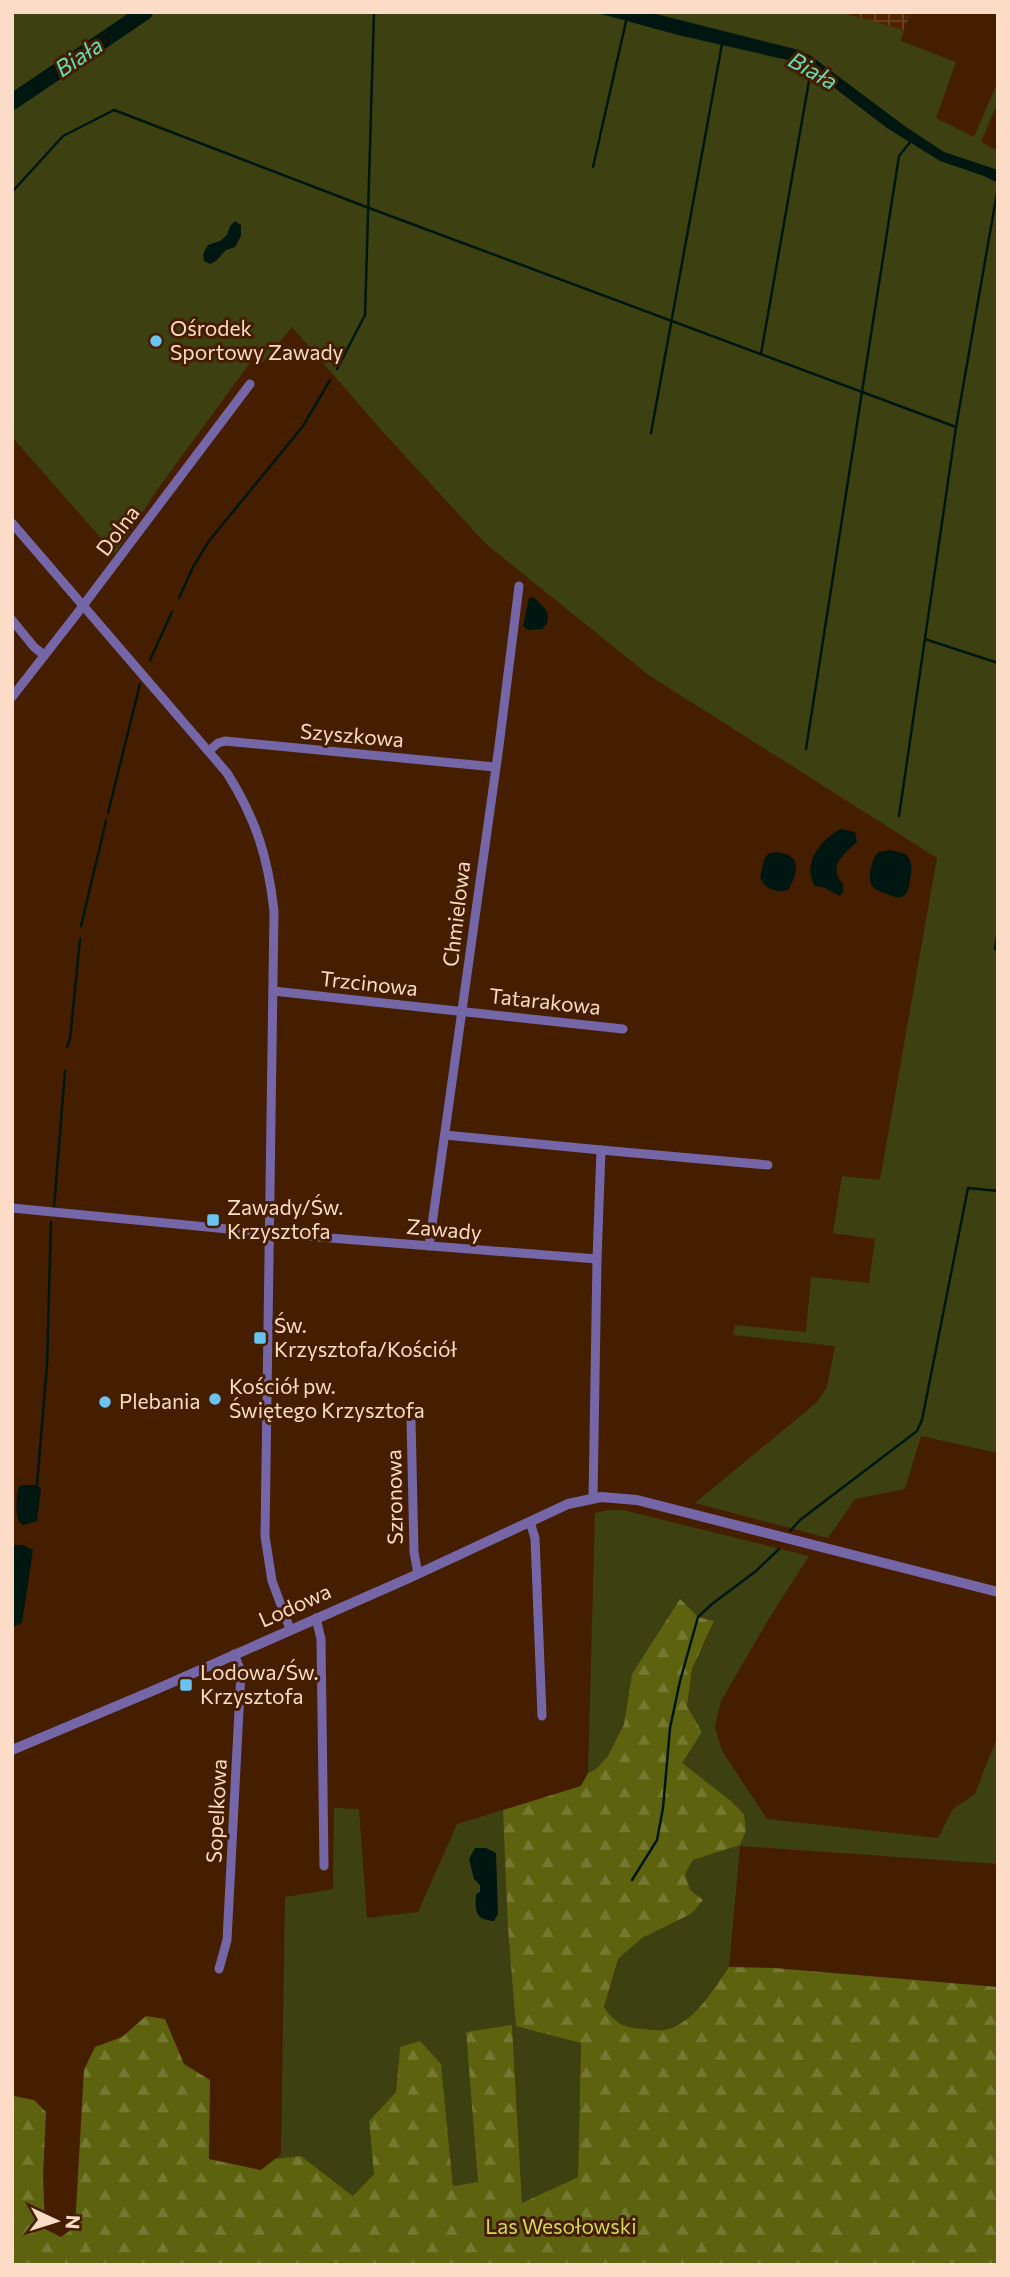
<svg xmlns="http://www.w3.org/2000/svg" width="1010" height="2277" font-family="Commissioner,sans-serif">
	<style>
		.industrial { fill: url(#industrial-grid) }
		.green { fill: #3d4112 }
		.forest { fill: url(#forest-firs) }
		.water { fill: #001610 }
		.lines { fill: none; stroke-linecap: round; stroke-linejoin: round }
		.stream { stroke: #001610; stroke-width: 2.5 }
		.river { stroke: #001610; stroke-width: 16 }
		.minor { stroke: #7566a8; stroke-width: 9 }
		.tertiary { stroke: #7566a8; stroke-width: 10 }
		.poi-dot { fill: #6ac3f1; stroke: #451e00; stroke-width: 2.5 }
		.labels { text-anchor: middle; stroke-width: 6; stroke-linejoin: round; paint-order: stroke }
		.poi-label { font-size: 21px; fill: #fcdbc7; stroke: #451e00; text-anchor: start }
		.street-label { font-size: 21px; fill: #fcdbc7; stroke: #451e00 }
		.park-label { font-size: 21px; fill: #d0da52; stroke: #451e00 }
		.water-label { font-size: 23px; font-style: italic; fill: #63dcbc; stroke: #451e00 }
	</style>
	<defs>
		<pattern id="industrial-grid" width="8" height="8" patternUnits="userSpaceOnUse" patternTransform="scale(1.75)"><rect width="8" height="8" fill="#4f2300"/><path d="M0 4h8M4 0v8" fill="none" stroke="#694224"/></pattern>
		<pattern id="forest-firs" width="22" height="20" patternUnits="userSpaceOnUse" patternTransform="scale(1.75)"><rect width="22" height="20" fill="#5d620e"/><path d="M5 1l3.5 6h-7zM16 11l3.5 6h-7z" fill="#757830"/></pattern>
	</defs>
	<rect width="100%" height="100%" fill="#451e00"/>
	<polygon class="industrial" points="840,12 911,12 904,30"/>
	<g class="green">
		<polygon points="12,12 840,12 904,30 901,41 956,62 936,118 974,137 998,81 998,102 981,142 998,151 998,1453 921,1436 905,1489 855,1499 828,1538 695,1503 816,1403 827,1387 835,1346 733,1335 735,1325 806,1332 811,1277 869,1283 875,1239 833,1233 842,1176 880,1180 937,858 650,676 486,544 383,432 292,327 263,362 255,356 157,490 115,554 12,437"/>
		<polygon points="608,1510 623,1510 809,1556 770,1617 721,1701 715,1727 722,1751 767,1819 938,1838 953,1809 975,1794 998,1735 998,1864 740,1846 729,1967 697,2011 684,2022 665,2030 630,2029 614,2020 604,2007 618,1959 642,1938 691,1914 690,1890 684,1874 693,1860 740,1845 746,1831 744,1814 731,1801 681,1763 702,1732 687,1706 692,1669 714,1622 698,1617 680,1600 632,1674 624,1724 608,1756 596,1769 588,1773 595,1513"/>
		<polygon points="334,1808 359,1809 367,1918 418,1912 457,1824 503,1810 516,2025 581,2043 578,2177 522,2203 512,2026 466,2032 478,2182 453,2186 441,2065 400,2047 396,2092 369,2121 374,2174 353,2196 301,2156 275,2159 281,2154 285,1897 333,1889"/>
	</g>
	<path class="forest" d="M 680,1599 L 698,1617 L 714,1621 L 692,1669 L 687,1706 L 702,1732 L 682,1763 L 731,1801 L 744,1814 L 746,1831 L 740,1845 L 693,1860 L 685,1874 L 690,1890 L 703,1900 L 691,1914 L 642,1938 L 618,1959 L 604,2007 C 616,2024 624,2028 645,2029 C 652,2030 661,2031 668,2029 C 696,2021 712,1990 729,1967 L 774,1968 L 998,1987 L 998,2265 L 12,2265 L 12,2098 L 14,2096 L 34,2100 L 46,2112 L 43,2176 L 45,2229 L 61,2237 L 75,2227 L 84,2070 L 95,2047 L 122,2037 L 146,2016 L 165,2019 L 184,2064 L 210,2080 L 209,2159 L 261,2170 L 275,2159 L 301,2156 L 353,2196 L 374,2174 L 369,2121 L 396,2092 L 400,2047 L 420,2041 L 441,2064 L 453,2186 L 478,2182 L 466,2032 L 512,2025 L 522,2203 L 578,2177 L 581,2043 L 516,2026 L 508,1928 L 503,1810 L 581,1786 L 588,1773 L 596,1769 L 608,1756 L 624,1724 L 632,1674 Z"/>
	<g class="water">
		<polygon points="594,12 648,12 799,50 811,56 906,127 944,152 998,170 998,183 984,176 940,161 887,128 815,73 792,61 678,35"/>
		<path d="M 235,221 L 241,225 L 241,236 L 235,247 L 226,250 C 219,256 220,260 210,264 L 204,261 L 203,254 L 208,245 L 220,241 L 227,235 L 230,226 Z"/>
		<path d="M 533,597 C 545,607 555,617 542,629 L 528,630 L 523,626 L 529,598 Z"/>
		<path d="M 841,829 L 855,832 L 857,842 C 844,854 827,866 843,884 L 843,892 L 840,896 L 823,887 L 815,886 C 801,863 822,838 841,829 Z"/>
		<path d="M 890,850 L 906,854 C 913,863 912,869 910,880 C 908,900 900,900 884,893 C 879,891 873,889 871,884 C 868,875 872,857 879,852 C 882,851 888,851 890,850 Z"/>
		<path d="M 776,852 C 802,854 799,872 788,890 C 775,893 766,889 760,878 L 764,860 L 768,854 Z"/>
		<path d="M 24,1485 L 37,1485 L 41,1489 L 37,1521 L 23,1525 L 19,1522 C 15,1513 16,1496 19,1486 Z"/>
		<polygon points="12,1545 23,1545 33,1550 22,1623 12,1627"/>
		<path d="M 475,1848 L 486,1848 L 496,1853 L 498,1914 L 494,1921 C 475,1920 475,1911 476,1894 L 480,1892 L 480,1885 L 474,1879 L 469,1859 Z"/>
	</g>
	<g class="lines">
		<g class="stream">
			<polyline points="593,167 627,17"/>
			<polyline points="12,192 63,136 114,110 369,208 956,427"/>
			<polyline points="761,354 809,81 815,73"/>
			<polyline points="337,369 365,315 374,12"/>
			<polyline points="651,433 722,44"/>
			<polyline points="179,598 193,567 209,541 303,426 330,380"/>
			<polyline points="925,639 998,663"/>
			<polyline points="150,660 172,612"/>
			<polyline points="806,749 899,156 911,141"/>
			<polyline points="108,813 140,684"/>
			<polyline points="899,816 956,427 998,187"/>
			<polyline points="81,926 106,821"/>
			<polyline points="998,930 995,949 998,951"/>
			<polyline points="67,1047 70,1039 80,939"/>
			<polyline points="54,1207 65,1071"/>
			<polyline points="37,1485 47,1364 51,1222"/>
			<polyline points="790,1531 800,1520 917,1431 922,1420 968,1188 998,1191"/>
			<polyline points="632,1880 657,1840 663,1808 670,1728 680,1681 698,1617 712,1604 756,1571 779,1549"/>
		</g>
		<polyline class="river" points="12,102 145,12"/>
		<g class="minor">
			<path d="M 12,523 L 227,773 C 256,819 268,857 274,911 L 265,1536 L 272,1581 L 290,1629"/>
			<polyline points="12,620 34,647 44,655"/>
			<polyline points="12,697 76,615 250,384"/>
			<polyline points="209,751 218,743 225,741 495,767"/>
			<polyline points="273,991 623,1029"/>
			<polyline points="445,1135 601,1150"/>
			<polyline points="12,1208 280,1234 597,1259 601,1150 768,1165"/>
			<polyline points="429,1246 499,746 519,586"/>
			<polyline points="411,1419 414,1552 418,1574"/>
			<polyline points="593,1498 597,1259"/>
			<polyline points="530,1522 535,1538 542,1716"/>
			<polyline points="316,1618 321,1639 324,1866"/>
			<polyline points="219,1969 227,1940 241,1672 234,1654"/>
		</g>
		<polyline class="tertiary" points="12,1750 157,1689 409,1578 568,1504 601,1497 637,1500 998,1592"/>
	</g>
	<g class="poi-dot">
		<circle cx="156" cy="341" r="7"/>
		<rect x="206" y="1213" width="14" height="14" rx="3.5"/>
		<rect x="253" y="1331" width="14" height="14" rx="3.5"/>
		<circle cx="215" cy="1399" r="7"/>
		<circle cx="105" cy="1402" r="7"/>
		<rect x="179" y="1678" width="14" height="14" rx="3.5"/>
	</g>
	<g class="labels">
		<g class="poi-label">
			<text x="170" y="336">Ośrodek<tspan x="170" dy="24">Sportowy Zawady</tspan></text>
			<text x="227" y="1215">Zawady/Św.<tspan x="227" dy="24">Krzysztofa</tspan></text>
			<text x="274" y="1333">Św.<tspan x="274" dy="24">Krzysztofa/Kościół</tspan></text>
			<text x="229" y="1394">Kościół pw.<tspan x="229" dy="24">Świętego Krzysztofa</tspan></text>
			<text x="119" y="1409">Plebania</text>
			<text x="200" y="1680">Lodowa/Św.<tspan x="200" dy="24">Krzysztofa</tspan></text>
		</g>
		<g class="street-label">
			<text transform="translate(118 531) rotate(-53)" y="7">Dolna</text>
			<text transform="translate(352 736) rotate(5)" y="7">Szyszkowa</text>
			<text transform="translate(457 914) rotate(-83)" y="7">Chmielowa</text>
			<text transform="translate(369 984) rotate(6)" y="7">Trzcinowa</text>
			<text transform="translate(545 1002) rotate(6)" y="7">Tatarakowa</text>
			<text transform="translate(444 1230) rotate(5)" y="7">Zawady</text>
			<text transform="translate(395 1497) rotate(-91)" y="7">Szronowa</text>
			<text transform="translate(295 1606) rotate(-24)" y="7">Lodowa</text>
			<text transform="translate(217 1811) rotate(-87)" y="7">Sopelkowa</text>
		</g>
		<g class="park-label">
			<text x="561" y="2234">Las Wesołowski</text>
		</g>
		<g class="water-label">
			<text transform="translate(79 57) rotate(-34)" y="8">Biała</text>
			<text transform="translate(813 71) rotate(30)" y="8">Biała</text>
		</g>
	</g>
	<rect width="1010" height="2277" fill="none" stroke="#fcdbc7" stroke-width="28"/>
	<g transform="translate(56 2221) rotate(94)" stroke="#451e00" stroke-width="5" paint-order="stroke">
	<path d="M0-5L12 26L0 18L-12 26Z" fill="#fcdbc7"/>
	<text y="-10" font-size="19" font-weight="bold" text-anchor="middle" fill="#fcdbc7">N</text>
	</g>
</svg>
